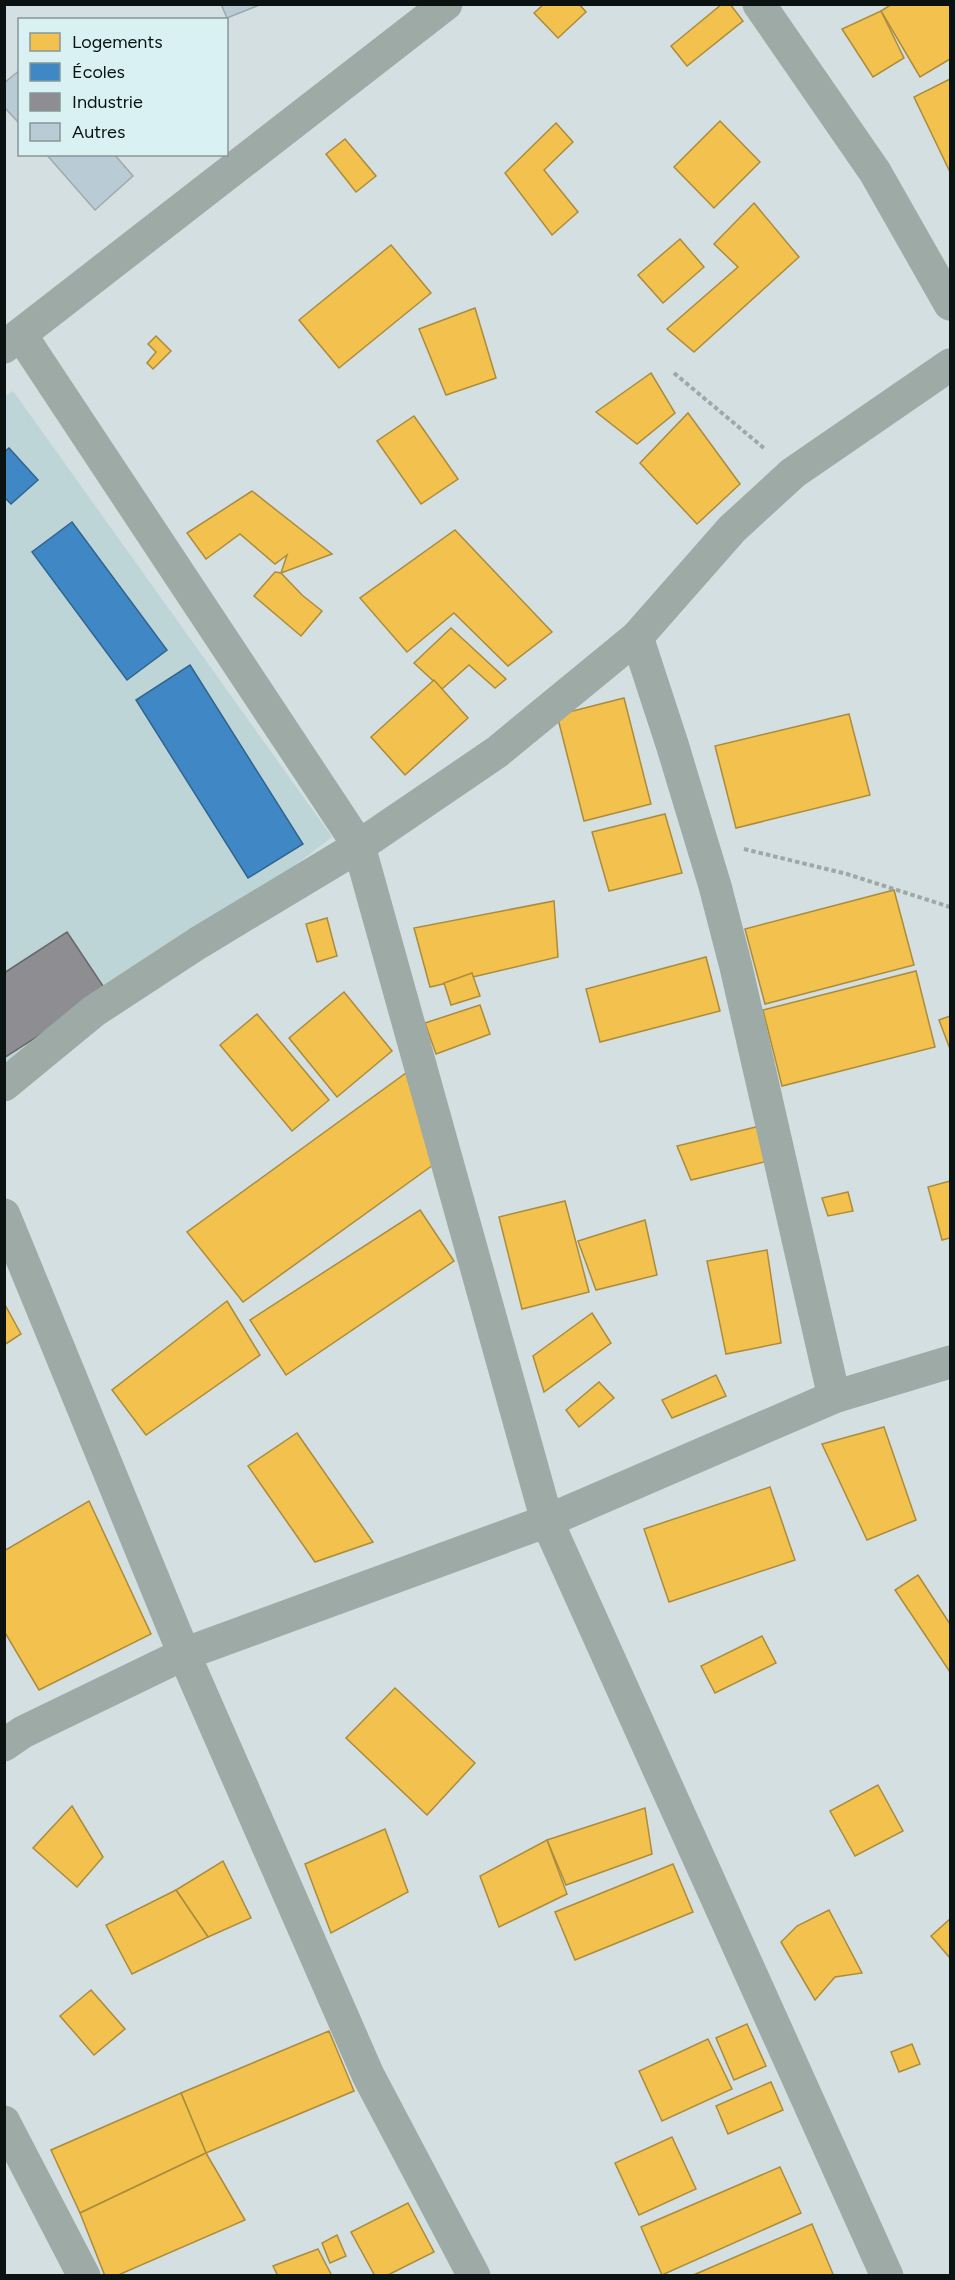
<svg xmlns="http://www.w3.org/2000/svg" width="955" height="2280" font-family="Figtree,sans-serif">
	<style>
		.built { fill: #bed5d7 }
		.homes { fill: #f2c14e; stroke: #ac8c3c; stroke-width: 1.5 }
		.schools { fill: #3f88c5; stroke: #2f658f; stroke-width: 1.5 }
		.industry { fill: #8d8d92; stroke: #66686c; stroke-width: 1.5 }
		.building { fill: #b9cbd4; stroke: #a0a9ab; stroke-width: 1.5 }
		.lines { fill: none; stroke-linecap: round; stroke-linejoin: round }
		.path { stroke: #9ea9a6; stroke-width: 4; stroke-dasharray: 4.5 3; stroke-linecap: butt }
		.minor { stroke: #9eaaa6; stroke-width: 33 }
	</style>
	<rect width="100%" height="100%" fill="#d3dfe0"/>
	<polygon class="built" points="13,391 332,837 5,1088 4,397"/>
	<g class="homes">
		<polygon points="544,4 579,4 586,12 558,38 534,13"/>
		<polygon points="722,4 730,4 743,21 687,66 671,46"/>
		<polygon points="892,4 950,4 950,59 920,77 881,11"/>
		<polygon points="881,11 904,58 873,77 842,29"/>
		<polygon points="950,79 950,172 914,97"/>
		<polygon points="720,121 760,162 714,208 674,167"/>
		<polygon points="556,123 573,142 544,170 578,212 552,235 505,173"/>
		<polygon points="345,139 376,176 356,192 326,154"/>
		<polygon points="754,203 799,257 694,352 667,329 738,267 714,244"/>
		<polygon points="680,239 704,267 663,303 638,275"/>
		<polygon points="391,245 431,293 339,368 299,320"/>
		<polygon points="475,308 496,378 446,395 419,329"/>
		<polygon points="156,336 171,351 153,369 147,363 156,352 148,344"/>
		<polygon points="651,373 675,413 637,444 596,412"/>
		<polygon points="688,413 740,484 697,524 640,463"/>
		<polygon points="414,416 458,479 421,504 377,441"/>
		<polygon points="252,491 332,554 281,573 287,555 275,564 240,534 206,559 187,533"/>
		<polygon points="455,530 552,632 508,666 454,613 407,652 360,598"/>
		<polygon points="275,572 281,573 302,595 322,611 301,636 254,596"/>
		<polygon points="451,628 506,679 495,688 469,665 442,689 414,663"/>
		<polygon points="434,680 468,718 405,775 371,737"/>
		<polygon points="624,698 651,804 584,821 557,715"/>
		<polygon points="849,714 870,795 736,828 715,746"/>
		<polygon points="665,814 682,873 609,891 592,832"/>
		<polygon points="894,890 914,965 765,1004 745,929"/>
		<polygon points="554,901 558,957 430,987 414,928"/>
		<polygon points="327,918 337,956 317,962 306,924"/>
		<polygon points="706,957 720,1011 600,1042 586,989"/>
		<polygon points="916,971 935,1047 782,1086 763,1010"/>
		<polygon points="472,973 480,996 451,1005 444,983"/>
		<polygon points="344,992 392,1051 337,1097 289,1038"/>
		<polygon points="480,1005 490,1034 436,1054 425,1023"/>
		<polygon points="257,1014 329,1100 292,1131 220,1045"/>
		<polygon points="950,1016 950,1049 939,1020"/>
		<polygon points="406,1073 433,1165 243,1302 187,1232"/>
		<polygon points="760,1126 768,1161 691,1180 677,1146"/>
		<polygon points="950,1181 950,1238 942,1240 928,1187"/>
		<polygon points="848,1192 853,1211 828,1216 822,1198"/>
		<polygon points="565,1201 589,1292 522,1309 499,1217"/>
		<polygon points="420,1210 454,1261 286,1375 250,1320"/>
		<polygon points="645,1220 657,1275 596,1290 578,1241"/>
		<polygon points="767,1250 781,1343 726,1354 707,1261"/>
		<polygon points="227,1301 260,1355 146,1435 112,1390"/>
		<polygon points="4,1303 21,1334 4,1345"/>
		<polygon points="592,1313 611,1343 544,1392 533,1356"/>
		<polygon points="716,1375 726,1396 672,1418 662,1400"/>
		<polygon points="599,1382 614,1398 579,1427 566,1410"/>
		<polygon points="884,1427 916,1520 867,1540 822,1444"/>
		<polygon points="297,1433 373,1542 315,1562 248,1466"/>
		<polygon points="770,1487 795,1560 669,1602 644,1529"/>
		<polygon points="89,1501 151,1634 39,1690 4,1631 4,1551"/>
		<polygon points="918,1575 950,1624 950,1672 895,1590"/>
		<polygon points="762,1636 776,1663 715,1693 701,1666"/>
		<polygon points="395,1688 475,1763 427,1815 346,1738"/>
		<polygon points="878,1785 903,1831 855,1856 830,1811"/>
		<polygon points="72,1806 103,1857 77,1887 33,1848"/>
		<polygon points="645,1808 652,1854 566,1885 547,1840"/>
		<polygon points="385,1829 408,1892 331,1933 305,1864"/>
		<polygon points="547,1840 567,1894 499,1927 480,1876"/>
		<polygon points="223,1861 251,1918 208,1937 176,1890"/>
		<polygon points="673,1864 693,1912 575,1960 555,1912"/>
		<polygon points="176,1890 208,1937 132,1974 106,1925"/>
		<polygon points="829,1910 862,1973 835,1977 815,2000 781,1942 797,1926"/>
		<polygon points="950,1919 950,1958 931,1936"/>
		<polygon points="91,1990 125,2029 94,2055 60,2016"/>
		<polygon points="747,2024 766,2066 734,2080 716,2038"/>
		<polygon points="329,2031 354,2091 206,2153 181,2093"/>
		<polygon points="708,2039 732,2089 662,2121 639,2071"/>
		<polygon points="912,2044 920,2064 899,2072 891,2052"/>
		<polygon points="771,2082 783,2110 728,2134 716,2106"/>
		<polygon points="181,2093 206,2153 80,2213 51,2150"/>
		<polygon points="672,2137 696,2189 639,2215 615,2163"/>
		<polygon points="206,2153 245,2220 116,2276 105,2276 80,2213"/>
		<polygon points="780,2167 801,2213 662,2275 641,2227"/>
		<polygon points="408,2203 434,2252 386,2276 375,2276 351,2232"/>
		<polygon points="812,2224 833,2274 828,2276 691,2276"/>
		<polygon points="337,2235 346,2256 330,2263 322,2243"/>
		<polygon points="318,2249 332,2276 278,2276 273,2266"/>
	</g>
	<g class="schools">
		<polygon points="9,448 38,480 11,504 4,497 4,452"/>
		<polygon points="72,522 167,650 127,680 32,552"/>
		<polygon points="190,665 303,844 248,878 136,700"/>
	</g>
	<polygon class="industry" points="67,932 107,992 4,1058 4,973"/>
	<g class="building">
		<polygon points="221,4 262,4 227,18"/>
		<polygon points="20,70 20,124 4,107 4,83"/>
		<polygon points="46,154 114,154 133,176 95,210"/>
	</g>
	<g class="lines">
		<g class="path">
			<polyline points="674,373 765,449"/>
			<polyline points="744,849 847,874 950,907"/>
		</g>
		<g class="minor">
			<polyline points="759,4 875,172 950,304"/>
			<polyline points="21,335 359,846 547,1521 887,2276"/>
			<polyline points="4,347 446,4"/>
			<polyline points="637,637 672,744 715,886 736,967 834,1397"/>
			<polyline points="4,1085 94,1011 198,943 359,846 497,752 637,637 732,529 793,473 950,365"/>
			<polyline points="4,1215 184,1654 368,2075 474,2276"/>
			<polyline points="4,1745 23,1732 184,1654 547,1521 834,1397 950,1362"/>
			<polyline points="4,2122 84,2276"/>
		</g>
	</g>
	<rect width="955" height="2280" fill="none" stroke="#0a1212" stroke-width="12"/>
	<rect x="18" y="18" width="210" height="138" fill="#daf1f3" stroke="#879899" stroke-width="1.5"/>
	<rect x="30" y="33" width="30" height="18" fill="#f2c14e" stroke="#879899" stroke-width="1.5"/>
	<text x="72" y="48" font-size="18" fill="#0a1212">Logements</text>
	<rect x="30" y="63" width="30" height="18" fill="#3f88c5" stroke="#879899" stroke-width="1.5"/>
	<text x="72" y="78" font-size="18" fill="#0a1212">Écoles</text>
	<rect x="30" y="93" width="30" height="18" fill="#8d8d92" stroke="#879899" stroke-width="1.5"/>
	<text x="72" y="108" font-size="18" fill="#0a1212">Industrie</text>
	<rect x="30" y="123" width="30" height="18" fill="#b9cbd4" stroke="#879899" stroke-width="1.5"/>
	<text x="72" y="138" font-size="18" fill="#0a1212">Autres</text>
</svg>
